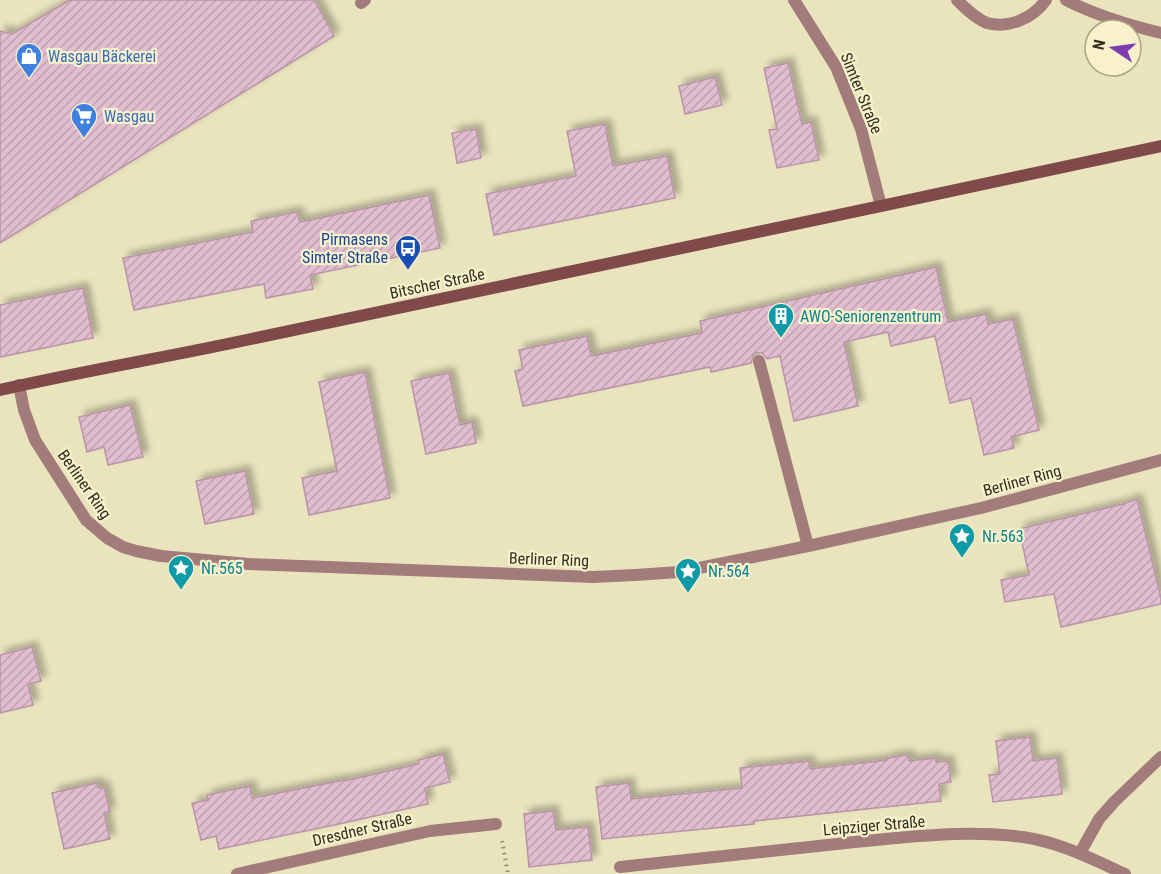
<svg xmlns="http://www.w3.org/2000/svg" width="1161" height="874" font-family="'Roboto Condensed',sans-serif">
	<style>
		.building { fill: url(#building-hatch); stroke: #b894a6; stroke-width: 1.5; filter: url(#shadow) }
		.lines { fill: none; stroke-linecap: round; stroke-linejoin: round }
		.path { stroke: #918d72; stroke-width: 4; stroke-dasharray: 1.5 4.5; stroke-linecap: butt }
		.service { stroke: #a27c7a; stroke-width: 12 }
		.minor { stroke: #a27c7a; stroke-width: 12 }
		.tertiary { stroke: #a27c7a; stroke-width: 12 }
		.secondary { stroke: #7f4a49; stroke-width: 12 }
		.labels { text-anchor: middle; stroke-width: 4.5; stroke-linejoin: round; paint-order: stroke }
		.shop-label { font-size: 16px; fill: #366cbe; stroke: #f8f1cb; text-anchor: start }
		.street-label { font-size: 16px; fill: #322f21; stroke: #f8f1cb }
		.transit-label { font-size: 16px; fill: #164399; stroke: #f8f1cb; text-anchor: end }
		.culture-label { font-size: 16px; fill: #0d838f; stroke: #f8f1cb; text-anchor: start }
	</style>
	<defs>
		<pattern id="building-hatch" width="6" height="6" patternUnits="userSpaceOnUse" patternTransform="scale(1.5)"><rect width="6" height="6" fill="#e0bdcf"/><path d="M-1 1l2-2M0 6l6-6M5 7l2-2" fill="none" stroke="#c1a3b1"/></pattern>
		<filter id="shadow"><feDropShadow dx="5.5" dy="-5.5" stdDeviation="3" flood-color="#0004"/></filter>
	</defs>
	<rect width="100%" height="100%" fill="#eae4be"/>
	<g class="building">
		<polygon points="70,0 314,0 334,36 0,243 0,31 12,34"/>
		<polygon points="788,63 802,124 811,122 819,160 777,168 769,130 777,129 764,68"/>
		<polygon points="715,77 722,105 685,114 679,86"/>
		<polygon points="605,124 613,166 667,156 675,198 494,235 486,194 576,176 567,131"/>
		<polygon points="476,129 481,158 457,163 452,133"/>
		<polygon points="429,195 440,248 310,275 313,289 266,298 264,284 134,310 123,258 253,232 251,221 297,212 300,222"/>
		<polygon points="936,267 948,322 986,314 988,324 1013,319 1039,430 1011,437 1014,448 984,455 971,398 950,403 935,336 891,346 888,332 844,342 858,406 794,421 780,356 767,359 764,355 761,353 756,353 753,356 751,363 711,372 710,367 523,406 515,371 523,369 519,350 587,336 591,356 702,333 700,321"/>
		<polygon points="83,288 93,338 0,357 0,305"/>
		<polygon points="365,372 390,498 309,515 302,478 337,471 319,382"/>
		<polygon points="449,373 460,425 472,422 476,443 426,454 411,381"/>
		<polygon points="130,405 143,457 108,465 104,447 87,452 79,417"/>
		<polygon points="245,471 254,514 205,524 196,481"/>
		<polygon points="1137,499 1161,598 1161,604 1061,627 1054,594 1005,602 1001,580 1029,575 1019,529 1123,504"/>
		<polygon points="32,647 41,681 28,684 33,705 0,713 0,655"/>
		<polygon points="1030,737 1033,761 1057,758 1062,794 993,802 989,775 1000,774 996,741"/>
		<polygon points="443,754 450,782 425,788 428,804 339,824 219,849 216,836 201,840 192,803 208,800 207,795 250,786 252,798 344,780 344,781 419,764 418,760"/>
		<polygon points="908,755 909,761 936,758 936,762 948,761 951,782 939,784 941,801 754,821 754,824 602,839 596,787 629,783 631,799 742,788 740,768 809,761 810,769 887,760 887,758"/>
		<polygon points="97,783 98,788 104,787 110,812 104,813 110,839 64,849 52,793"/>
		<polygon points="553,811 556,830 588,827 592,860 529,867 524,814"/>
	</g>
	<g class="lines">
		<polyline class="path" points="502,841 508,874"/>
		<g class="service">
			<path d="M 957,0 C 965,8 976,19 987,23 C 1009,29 1033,18 1046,0"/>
			<path d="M 1066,0 C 1097,16 1128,25 1161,33"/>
			<polyline points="361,3 365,0"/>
			<polyline points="759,361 808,546"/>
		</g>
		<g class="minor">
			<polyline points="794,0 836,67 861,129 881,206"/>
			<polyline points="1080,853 1099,819 1114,802 1161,757"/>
			<path d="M 620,867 C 692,859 765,852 837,844 C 898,838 961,829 1023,837 C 1059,842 1092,859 1125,874"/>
			<polyline points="237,874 430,831 496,824"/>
		</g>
		<polyline class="tertiary" points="19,385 24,410 35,440 86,520 107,538 123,547 136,551 161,556 249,564 593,577 635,575 679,572 808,546 981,508 1161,460"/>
		<path class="secondary" d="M 0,390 C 83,371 168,357 251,339 C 554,274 858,212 1161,146"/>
	</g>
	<defs>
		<g id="shop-pin" transform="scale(1.35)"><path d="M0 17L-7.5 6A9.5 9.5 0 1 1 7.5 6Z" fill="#3f7fe0" stroke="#f8f1cb"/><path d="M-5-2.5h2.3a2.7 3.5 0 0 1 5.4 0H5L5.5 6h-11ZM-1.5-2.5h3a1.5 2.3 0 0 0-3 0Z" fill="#fff"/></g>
		<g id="supermarket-pin" transform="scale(1.35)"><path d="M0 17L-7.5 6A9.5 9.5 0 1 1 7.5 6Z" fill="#3f7fe0" stroke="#f8f1cb"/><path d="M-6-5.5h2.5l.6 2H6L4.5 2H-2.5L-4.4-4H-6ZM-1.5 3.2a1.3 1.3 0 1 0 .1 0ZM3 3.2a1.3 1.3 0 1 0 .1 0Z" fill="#fff"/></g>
		<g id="bus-pin" transform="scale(1.35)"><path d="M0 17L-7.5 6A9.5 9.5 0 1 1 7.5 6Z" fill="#1a4fb4" stroke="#f8f1cb"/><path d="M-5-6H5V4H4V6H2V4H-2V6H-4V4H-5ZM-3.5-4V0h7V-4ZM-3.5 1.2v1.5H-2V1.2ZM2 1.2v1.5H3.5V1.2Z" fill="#fff"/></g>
		<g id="building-pin" transform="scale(1.35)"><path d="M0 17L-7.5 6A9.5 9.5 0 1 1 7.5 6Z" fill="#0f9aa8" stroke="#f8f1cb"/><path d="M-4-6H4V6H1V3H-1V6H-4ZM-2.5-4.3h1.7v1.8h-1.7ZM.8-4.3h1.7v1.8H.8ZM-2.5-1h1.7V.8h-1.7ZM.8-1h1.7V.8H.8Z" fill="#fff"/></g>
		<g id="sight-pin" transform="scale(1.35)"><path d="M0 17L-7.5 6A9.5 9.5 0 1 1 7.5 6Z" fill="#0f9aa8" stroke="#f8f1cb"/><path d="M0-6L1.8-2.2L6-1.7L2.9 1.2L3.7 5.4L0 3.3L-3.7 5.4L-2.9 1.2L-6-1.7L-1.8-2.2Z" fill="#fff"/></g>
	</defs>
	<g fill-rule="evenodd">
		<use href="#shop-pin" x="29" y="56"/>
		<use href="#supermarket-pin" x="84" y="116"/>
		<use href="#bus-pin" x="408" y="248"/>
		<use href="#building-pin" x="781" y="316"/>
		<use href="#sight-pin" x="962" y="536"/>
		<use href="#sight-pin" x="181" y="568"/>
		<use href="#sight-pin" x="688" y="571"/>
	</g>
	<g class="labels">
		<g class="shop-label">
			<text x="48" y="62">Wasgau Bäckerei</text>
			<text x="104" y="122">Wasgau</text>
		</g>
		<g class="street-label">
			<text transform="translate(862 93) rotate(68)" y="6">Simter Straße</text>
			<text transform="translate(437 283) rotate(-12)" y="6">Bitscher Straße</text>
			<text transform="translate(1022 480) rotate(-15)" y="6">Berliner Ring</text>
			<text transform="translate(85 484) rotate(55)" y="6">Berliner Ring</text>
			<text transform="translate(549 559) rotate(2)" y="6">Berliner Ring</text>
			<text transform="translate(874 825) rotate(-5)" y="6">Leipziger Straße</text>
			<text transform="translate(362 829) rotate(-13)" y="6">Dresdner Straße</text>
		</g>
		<g class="transit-label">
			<text x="388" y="245">Pirmasens<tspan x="388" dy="18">Simter Straße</tspan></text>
		</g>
		<g class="culture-label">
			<text x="800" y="322">AWO-Seniorenzentrum</text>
			<text x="982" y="542">Nr.563</text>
			<text x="201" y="574">Nr.565</text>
			<text x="708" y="577">Nr.564</text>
		</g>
	</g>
	<g transform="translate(1113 48) rotate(283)"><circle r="28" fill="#f8f1cb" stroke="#a9a387" stroke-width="1.5"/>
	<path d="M0-4.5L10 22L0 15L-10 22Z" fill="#7e3cb0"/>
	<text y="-9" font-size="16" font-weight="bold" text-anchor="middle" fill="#322f21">N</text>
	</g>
</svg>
